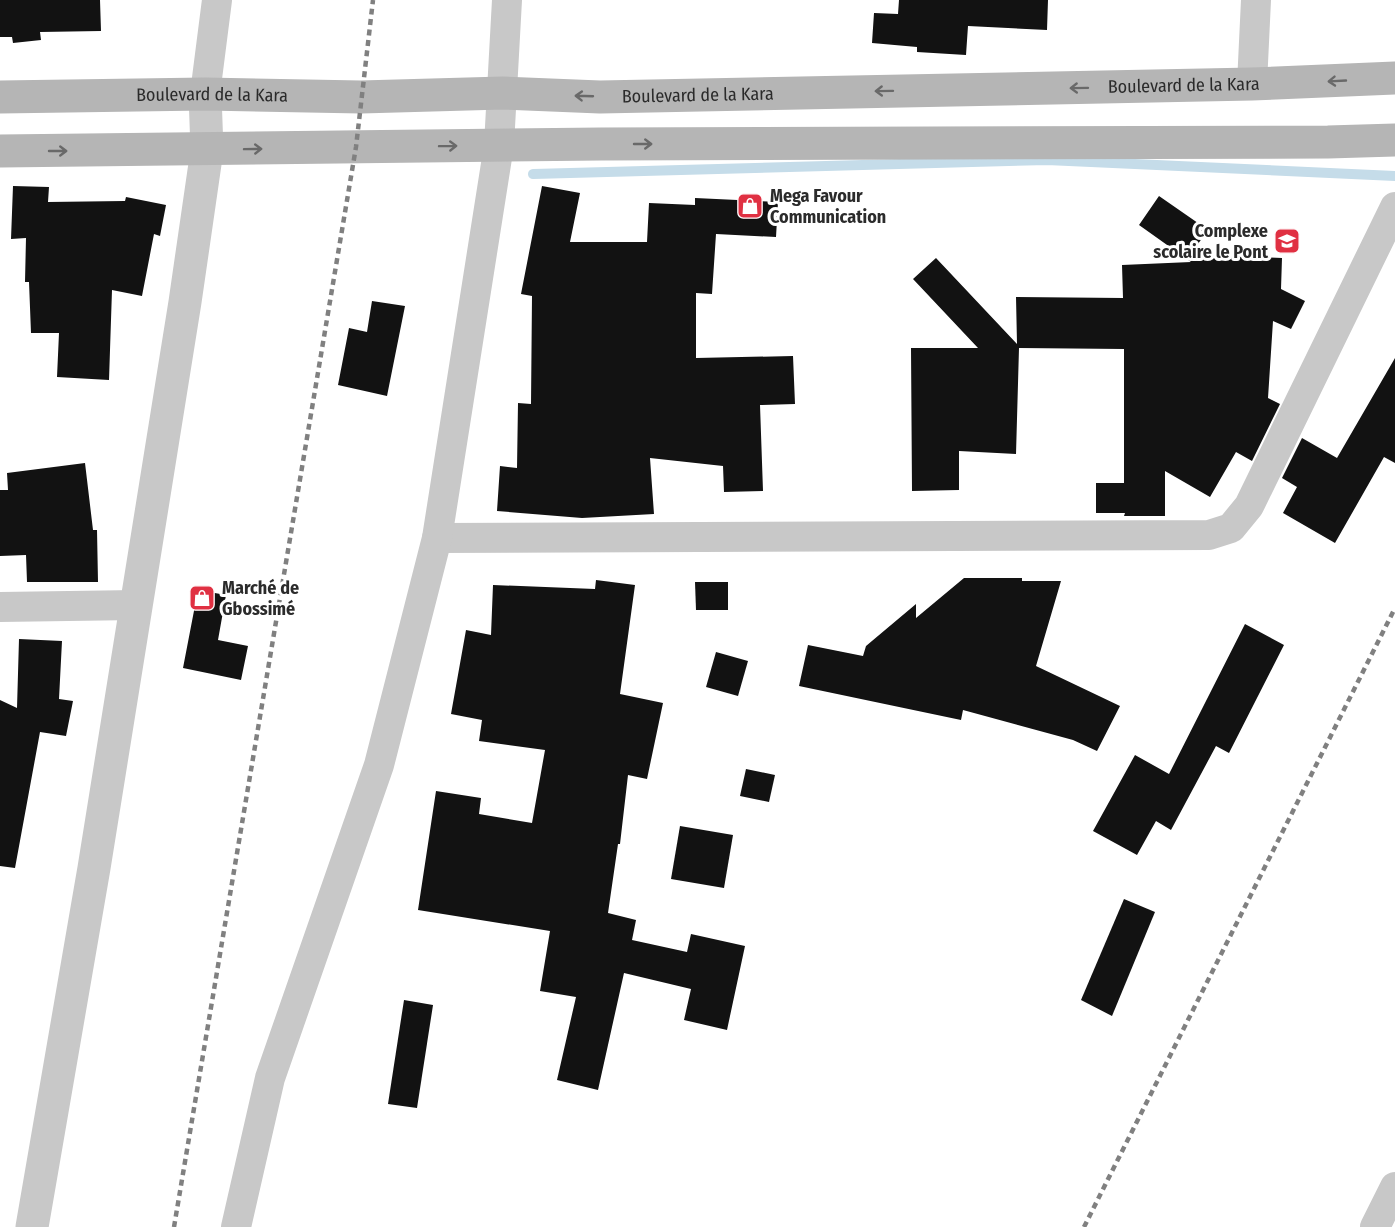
<svg xmlns="http://www.w3.org/2000/svg" width="1395" height="1227" font-family="'Fira Sans Condensed',sans-serif">
	<style>
		.lines { fill: none; stroke-linecap: round; stroke-linejoin: round }
		.stream { stroke: #c5dce9; stroke-width: 10 }
		.building { fill: #121212 }
		.minor { stroke: #c8c8c8; stroke-width: 30 }
		.tertiary { stroke: #c8c8c8; stroke-width: 33 }
		.secondary { stroke: #b5b5b5; stroke-width: 33 }
		.rail { stroke: #808080; stroke-width: 4.5; stroke-dasharray: 6 4.5; stroke-linecap: butt }
		.oneway { stroke: #696969 }
		.labels { text-anchor: middle; stroke-width: 6; stroke-linejoin: round; paint-order: stroke }
		.street-label { font-size: 18px; fill: #2b2b2b; stroke: #fff }
		.poi-label { font-size: 18px; font-weight: bold; fill: #2b2b2b; stroke: #fff; text-anchor: start }
	</style>
	<rect width="100%" height="100%" fill="#fff"/>
	<g class="lines">
		<polyline class="stream" points="533,174 1047,160 1395,176"/>
	</g>
	<g class="building">
		<polygon points="0,0 100,0 101,31 40,32 41,40 13,43 12,37 0,37"/>
		<polygon points="899,0 1048,0 1047,30 968,26 966,55 917,52 917,47 872,43 874,13 898,14"/>
		<polygon points="13,186 49,187 48,202 125,201 126,197 166,205 160,236 154,234 142,296 112,290 109,380 57,377 59,333 31,333 29,282 25,282 26,238 11,239"/>
		<polygon points="542,186 580,193 570,242 647,242 649,203 695,205 695,198 778,202 776,237 716,234 712,294 696,293 696,358 793,356 795,404 760,405 763,491 724,492 723,466 650,458 654,514 582,518 497,511 500,466 517,468 518,403 531,404 532,296 521,294"/>
		<polygon points="1159,196 1208,230 1190,255 1282,258 1281,289 1305,301 1291,329 1273,321 1268,398 1280,404 1252,461 1236,452 1210,497 1165,471 1165,516 1124,516 1125,513 1096,513 1096,483 1124,483 1124,349 1019,348 1016,454 959,451 959,490 912,491 911,348 978,348 913,279 936,258 1017,344 1016,297 1123,298 1122,265 1191,262 1139,225"/>
		<polygon points="372,301 405,306 387,396 338,385 349,328 367,332"/>
		<polygon points="1395,358 1395,463 1384,457 1335,543 1283,513 1297,487 1282,478 1302,438 1337,458"/>
		<polygon points="85,463 93,530 97,530 98,582 27,582 26,555 0,556 0,490 8,490 7,473"/>
		<polygon points="964,578 1022,578 1022,581 1061,581 1036,666 1120,706 1097,751 1073,740 963,710 961,720 799,686 808,645 863,656 866,646 916,604 916,618"/>
		<polygon points="596,580 635,585 620,694 663,703 647,779 628,775 620,844 618,844 608,913 636,920 632,940 687,952 691,934 745,946 727,1030 684,1020 691,989 624,973 598,1090 557,1080 576,997 540,991 550,931 418,910 436,791 481,798 479,814 532,823 545,750 479,741 482,720 451,714 466,630 491,635 493,585 595,589"/>
		<polygon points="695,582 728,582 728,610 696,610"/>
		<polygon points="198,590 226,595 218,640 248,646 241,680 183,668"/>
		<polygon points="1245,624 1284,645 1229,753 1216,746 1171,830 1156,821 1137,855 1093,831 1135,755 1169,774"/>
		<polygon points="19,639 62,641 59,699 73,701 66,736 40,732 15,868 0,866 0,700 17,708"/>
		<polygon points="716,652 748,661 738,696 706,687"/>
		<polygon points="746,769 775,775 769,802 740,796"/>
		<polygon points="680,826 733,835 724,888 671,879"/>
		<polygon points="1124,899 1155,912 1112,1016 1081,1000"/>
		<polygon points="404,1000 433,1005 417,1108 388,1104"/>
	</g>
	<g class="lines">
		<g class="minor">
			<polyline points="1252,84 1256,0"/>
			<polyline points="205,94 217,0"/>
			<polyline points="437,538 1209,535 1231,528 1249,506 1395,207"/>
			<polyline points="0,607 137,605"/>
			<polyline points="236,1227 270,1078 379,765 437,538 499,145 507,0"/>
			<polyline points="1375,1227 1395,1187"/>
		</g>
		<polyline class="tertiary" points="32,1227 94,868 185,302 207,150 205,94"/>
		<g class="secondary">
			<path id="s1" d="M 0,97 L 205,94 L 361,97 L 503,93 L 600,97 L 1252,84 L 1395,78"/>
			<polyline points="0,151 601,144 1328,142 1395,140"/>
		</g>
		<g class="rail">
			<polyline points="174,1227 356,147 373,0"/>
			<polyline points="1084,1227 1395,608"/>
		</g>
	</g>
	<defs><path id="oneway-shaft" d="M-6 0H5M1.5-3L5.5 0L1.5 3" fill="none" stroke-width="1.6" stroke-linecap="round" stroke-linejoin="round" transform="scale(1.5)"/></defs>
	<g class="oneway">
		<use href="#oneway-shaft" transform="translate(1337 81) rotate(177)"/>
		<use href="#oneway-shaft" transform="translate(1079 88) rotate(179)"/>
		<use href="#oneway-shaft" transform="translate(884 91) rotate(179)"/>
		<use href="#oneway-shaft" transform="translate(584 96) rotate(-178)"/>
		<use href="#oneway-shaft" transform="translate(643 144)"/>
		<use href="#oneway-shaft" transform="translate(448 146) rotate(-1)"/>
		<use href="#oneway-shaft" transform="translate(253 149) rotate(-1)"/>
		<use href="#oneway-shaft" transform="translate(58 151)"/>
	</g>
	<defs>
		<g id="shop-square" transform="scale(1.35)"><rect x="-9" y="-9" width="18" height="18" rx="4" fill="#e03042" stroke="#fff"/><path d="M-5-2.5h2.3a2.7 3.5 0 0 1 5.4 0H5L5.5 6h-11ZM-1.5-2.5h3a1.5 2.3 0 0 0-3 0Z" fill="#fff"/></g>
		<g id="school-square" transform="scale(1.35)"><rect x="-9" y="-9" width="18" height="18" rx="4" fill="#e03042" stroke="#fff"/><path d="M0-5L7-2L0 1L-7-2ZM-4 1L0 2.5L4 1V4Q0 6-4 4Z" fill="#fff"/></g>
	</defs>
	<g fill-rule="evenodd">
		<use href="#shop-square" x="750" y="206"/>
		<use href="#school-square" x="1287" y="241"/>
		<use href="#shop-square" x="202" y="598"/>
	</g>
	<g class="labels">
		<g class="street-label">
			<text dy="6" stroke="none"><textPath href="#s1" startOffset="1184">Boulevard de la Kara</textPath></text>
			<text dy="6" stroke="none"><textPath href="#s1" startOffset="698">Boulevard de la Kara</textPath></text>
			<text dy="6" stroke="none"><textPath href="#s1" startOffset="212">Boulevard de la Kara</textPath></text>
		</g>
		<g class="poi-label">
			<text x="770" y="202">Mega Favour<tspan x="770" dy="21">Communication</tspan></text>
			<text x="1268" y="237" text-anchor="end">Complexe<tspan x="1268" dy="21">scolaire le Pont</tspan></text>
			<text x="222" y="594">Marché de<tspan x="222" dy="21">Gbossimé</tspan></text>
		</g>
	</g>
</svg>
